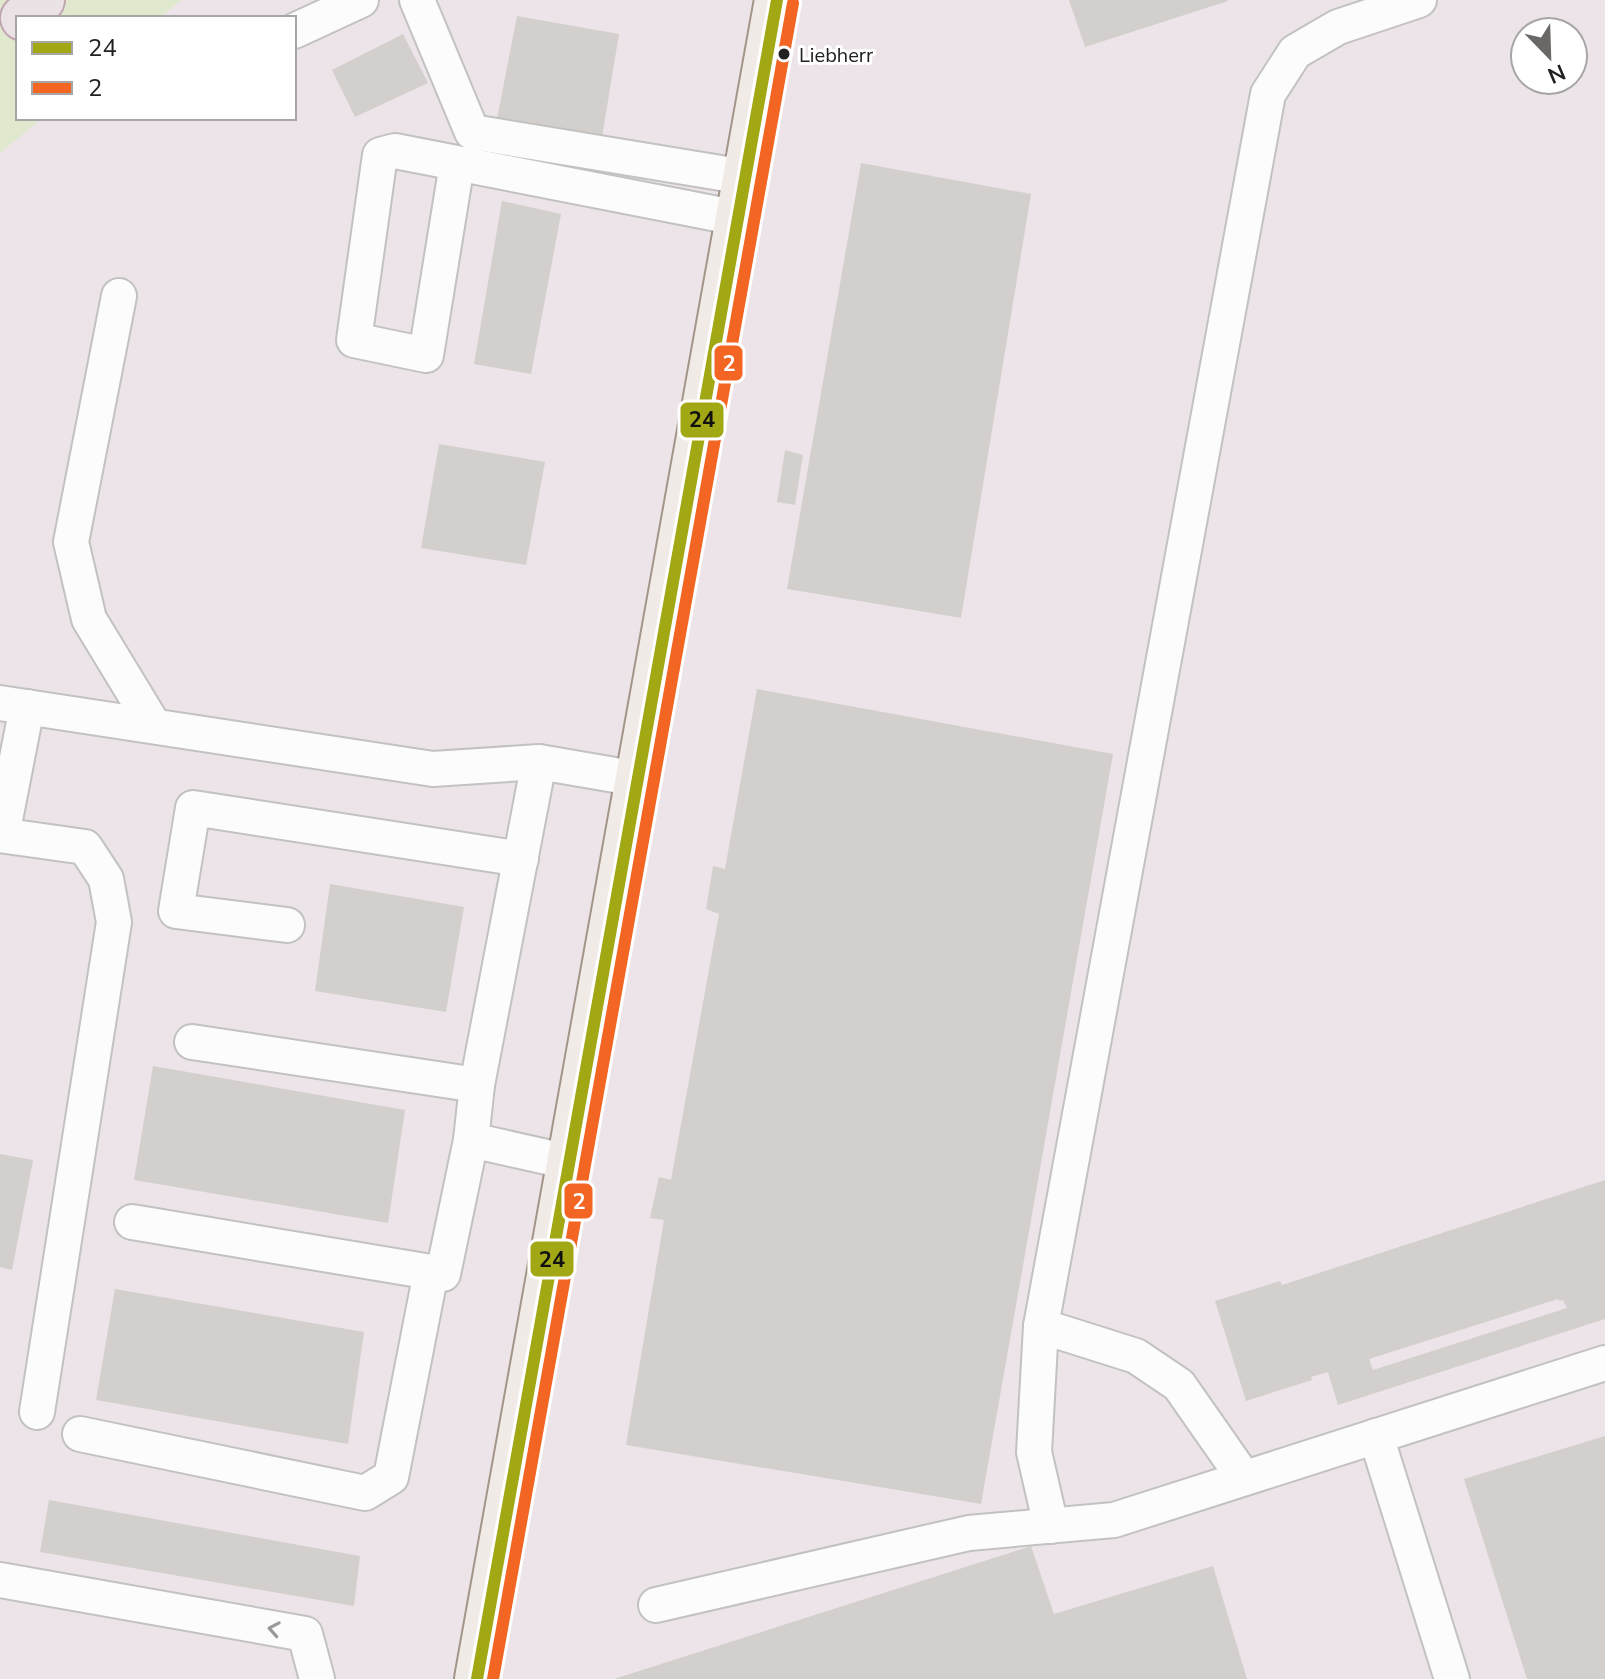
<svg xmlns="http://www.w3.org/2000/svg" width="1605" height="1679" font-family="'Nunito Sans',sans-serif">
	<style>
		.industrial { fill: #ece4e9; fill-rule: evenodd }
		.grass { fill: #e0e8cd }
		.building { fill: #d2cfcd; fill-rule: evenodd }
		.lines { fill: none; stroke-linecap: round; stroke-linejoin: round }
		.minor-casing { stroke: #c2c2c0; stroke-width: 38 }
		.major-casing { stroke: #a39689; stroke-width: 48 }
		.highway-casing { stroke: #c0a5b1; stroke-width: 48 }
		.minor { stroke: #fdfcfc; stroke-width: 34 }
		.major { stroke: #f1ebe7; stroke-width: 44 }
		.highway { stroke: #eae2e4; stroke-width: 44 }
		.bus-1-casing { stroke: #fff; stroke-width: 18 }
		.bus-2-casing { stroke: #fff; stroke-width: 18 }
		.bus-1 { stroke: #a2a814; stroke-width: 12 }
		.bus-2 { stroke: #f26522; stroke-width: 12 }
		.oneway { stroke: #9a9999 }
		.bus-dot { fill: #212121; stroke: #fff; stroke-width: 3 }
		.labels { text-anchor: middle; stroke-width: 6; stroke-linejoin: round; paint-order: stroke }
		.bus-label { font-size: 20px; fill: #212121; stroke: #fff; text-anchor: start }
		.line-badge { stroke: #fff; stroke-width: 3 }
		.badge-label { font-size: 22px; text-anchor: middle; font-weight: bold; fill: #fff }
		.pale-badge-label { font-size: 22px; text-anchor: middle; font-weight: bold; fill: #111 }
	</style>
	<rect width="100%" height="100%" fill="#efedea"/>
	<path class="industrial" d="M 181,0 L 1605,0 L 1605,1679 L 0,1679 L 0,153 L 42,118 L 294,118 L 294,18 L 160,18 ZM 1525,32 L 1573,32 L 1573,80 L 1525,80 Z"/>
	<polygon class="grass" points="0,0 181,0 160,18 18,18 18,118 42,118 0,153"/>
	<g class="building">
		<polygon points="1069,0 1228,0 1228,1 1085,47"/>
		<polygon points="517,16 619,34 602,137 497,119"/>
		<polygon points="403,34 428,83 355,117 332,70"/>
		<polygon points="861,163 1031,194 961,618 787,589"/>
		<polygon points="502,201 561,214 531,374 474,364"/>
		<polygon points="439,444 545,462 526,565 421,548"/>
		<polygon points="785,450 803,455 795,505 777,502"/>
		<polygon points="757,689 1113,754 981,1504 626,1445 664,1220 650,1218 659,1177 671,1180 719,914 706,909 713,866 725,869"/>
		<polygon points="330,884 464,907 446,1012 315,991"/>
		<polygon points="153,1066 405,1110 388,1223 134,1180"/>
		<polygon points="0,1154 33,1160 12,1270 0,1267"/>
		<path d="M 1605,1180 L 1605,1319 L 1338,1405 L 1328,1372 L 1311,1377 L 1312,1380 L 1246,1401 L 1215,1301 L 1280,1281 L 1282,1285 ZM 1558,1299 L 1559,1301 L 1563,1300 L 1567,1308 L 1373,1370 L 1369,1359 Z"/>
		<polygon points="115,1289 364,1332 348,1444 96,1400"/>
		<polygon points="1605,1436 1605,1679 1527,1679 1464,1479"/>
		<polygon points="49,1500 360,1556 354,1606 40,1552"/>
		<polygon points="1031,1546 1054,1614 1213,1566 1247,1679 614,1679"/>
	</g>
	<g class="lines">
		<g class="minor-casing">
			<g id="minor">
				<polyline points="417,0 472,132 745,177"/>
				<polyline points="294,31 361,0"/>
				<polyline points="457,164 426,355 354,340 380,155 395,151 738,218"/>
				<polyline points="119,296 71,542 89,619 154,726"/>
				<polyline points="0,703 433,769 539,762"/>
				<polyline points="0,835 85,847 106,879 114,922 37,1412"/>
				<polyline points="2,835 27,707"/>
				<polyline points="287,925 176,911 193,808 521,859"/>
				<polyline points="192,1042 477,1085 471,1140"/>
				<polyline points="477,1085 539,762 638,779"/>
				<polyline points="132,1222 443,1274 471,1140 569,1162"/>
				<polyline points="1041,1326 1136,1356 1179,1385 1244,1478"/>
				<polyline points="80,1434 365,1493 391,1477 431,1272"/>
				<polyline points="1376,1436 1452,1679"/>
				<polyline points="1051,1526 1034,1452 1041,1326 1268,94 1295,52 1338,27 1419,0"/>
				<polyline points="0,1580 305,1634 317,1679"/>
				<polyline points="656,1605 969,1533 1114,1520 1605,1363"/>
			</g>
		</g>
		<g class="major-casing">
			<polyline id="major" points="477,1679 777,0"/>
		</g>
		<g class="highway-casing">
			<polyline id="highway" points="23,18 42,0"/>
		</g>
		<use href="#minor" class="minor"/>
		<use href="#major" class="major"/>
		<use href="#highway" class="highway"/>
		<g class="bus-1-casing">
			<polyline id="bus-1" points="477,1679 777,0"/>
		</g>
		<g class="bus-2-casing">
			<polyline id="bus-2" points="493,1679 793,3"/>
		</g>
		<use href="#bus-1" class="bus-1"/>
		<use href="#bus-2" class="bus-2"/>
	</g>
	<defs><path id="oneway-chevron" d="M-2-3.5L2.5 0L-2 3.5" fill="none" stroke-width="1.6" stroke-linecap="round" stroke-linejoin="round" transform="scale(2)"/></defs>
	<use class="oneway" href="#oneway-chevron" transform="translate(274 1629) rotate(-170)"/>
	<circle class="bus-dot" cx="784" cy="54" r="7"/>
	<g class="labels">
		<g class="bus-label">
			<text x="799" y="62">Liebherr</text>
		</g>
	</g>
	<g class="line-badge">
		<rect x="713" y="344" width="31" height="38" rx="8" fill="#f26522"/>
		<rect x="679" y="401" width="46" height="38" rx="8" fill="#a2a814"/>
		<rect x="563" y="1182" width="31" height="38" rx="8" fill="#f26522"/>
		<rect x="529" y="1240" width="46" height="38" rx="8" fill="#a2a814"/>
	</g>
	<g class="badge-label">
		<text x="729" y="371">2</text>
		<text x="579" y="1209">2</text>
	</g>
	<g class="pale-badge-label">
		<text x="702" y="427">24</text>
		<text x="552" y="1267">24</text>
	</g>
	<rect x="16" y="16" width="280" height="104" fill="#ffffff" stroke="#a6a6a6" stroke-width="2"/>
	<rect x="32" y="42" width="40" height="12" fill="#a2a814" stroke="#a6a6a6" stroke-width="2"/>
	<text x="88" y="56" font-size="24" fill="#212121">24</text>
	<rect x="32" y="82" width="40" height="12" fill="#f26522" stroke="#a6a6a6" stroke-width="2"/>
	<text x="88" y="96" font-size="24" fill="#212121">2</text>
	<g transform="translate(1549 56) rotate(157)"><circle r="38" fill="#ffffff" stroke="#a6a6a6" stroke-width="2"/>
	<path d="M0-6L14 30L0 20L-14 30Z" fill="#696867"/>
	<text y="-12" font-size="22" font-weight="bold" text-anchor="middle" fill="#212121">N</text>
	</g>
</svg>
